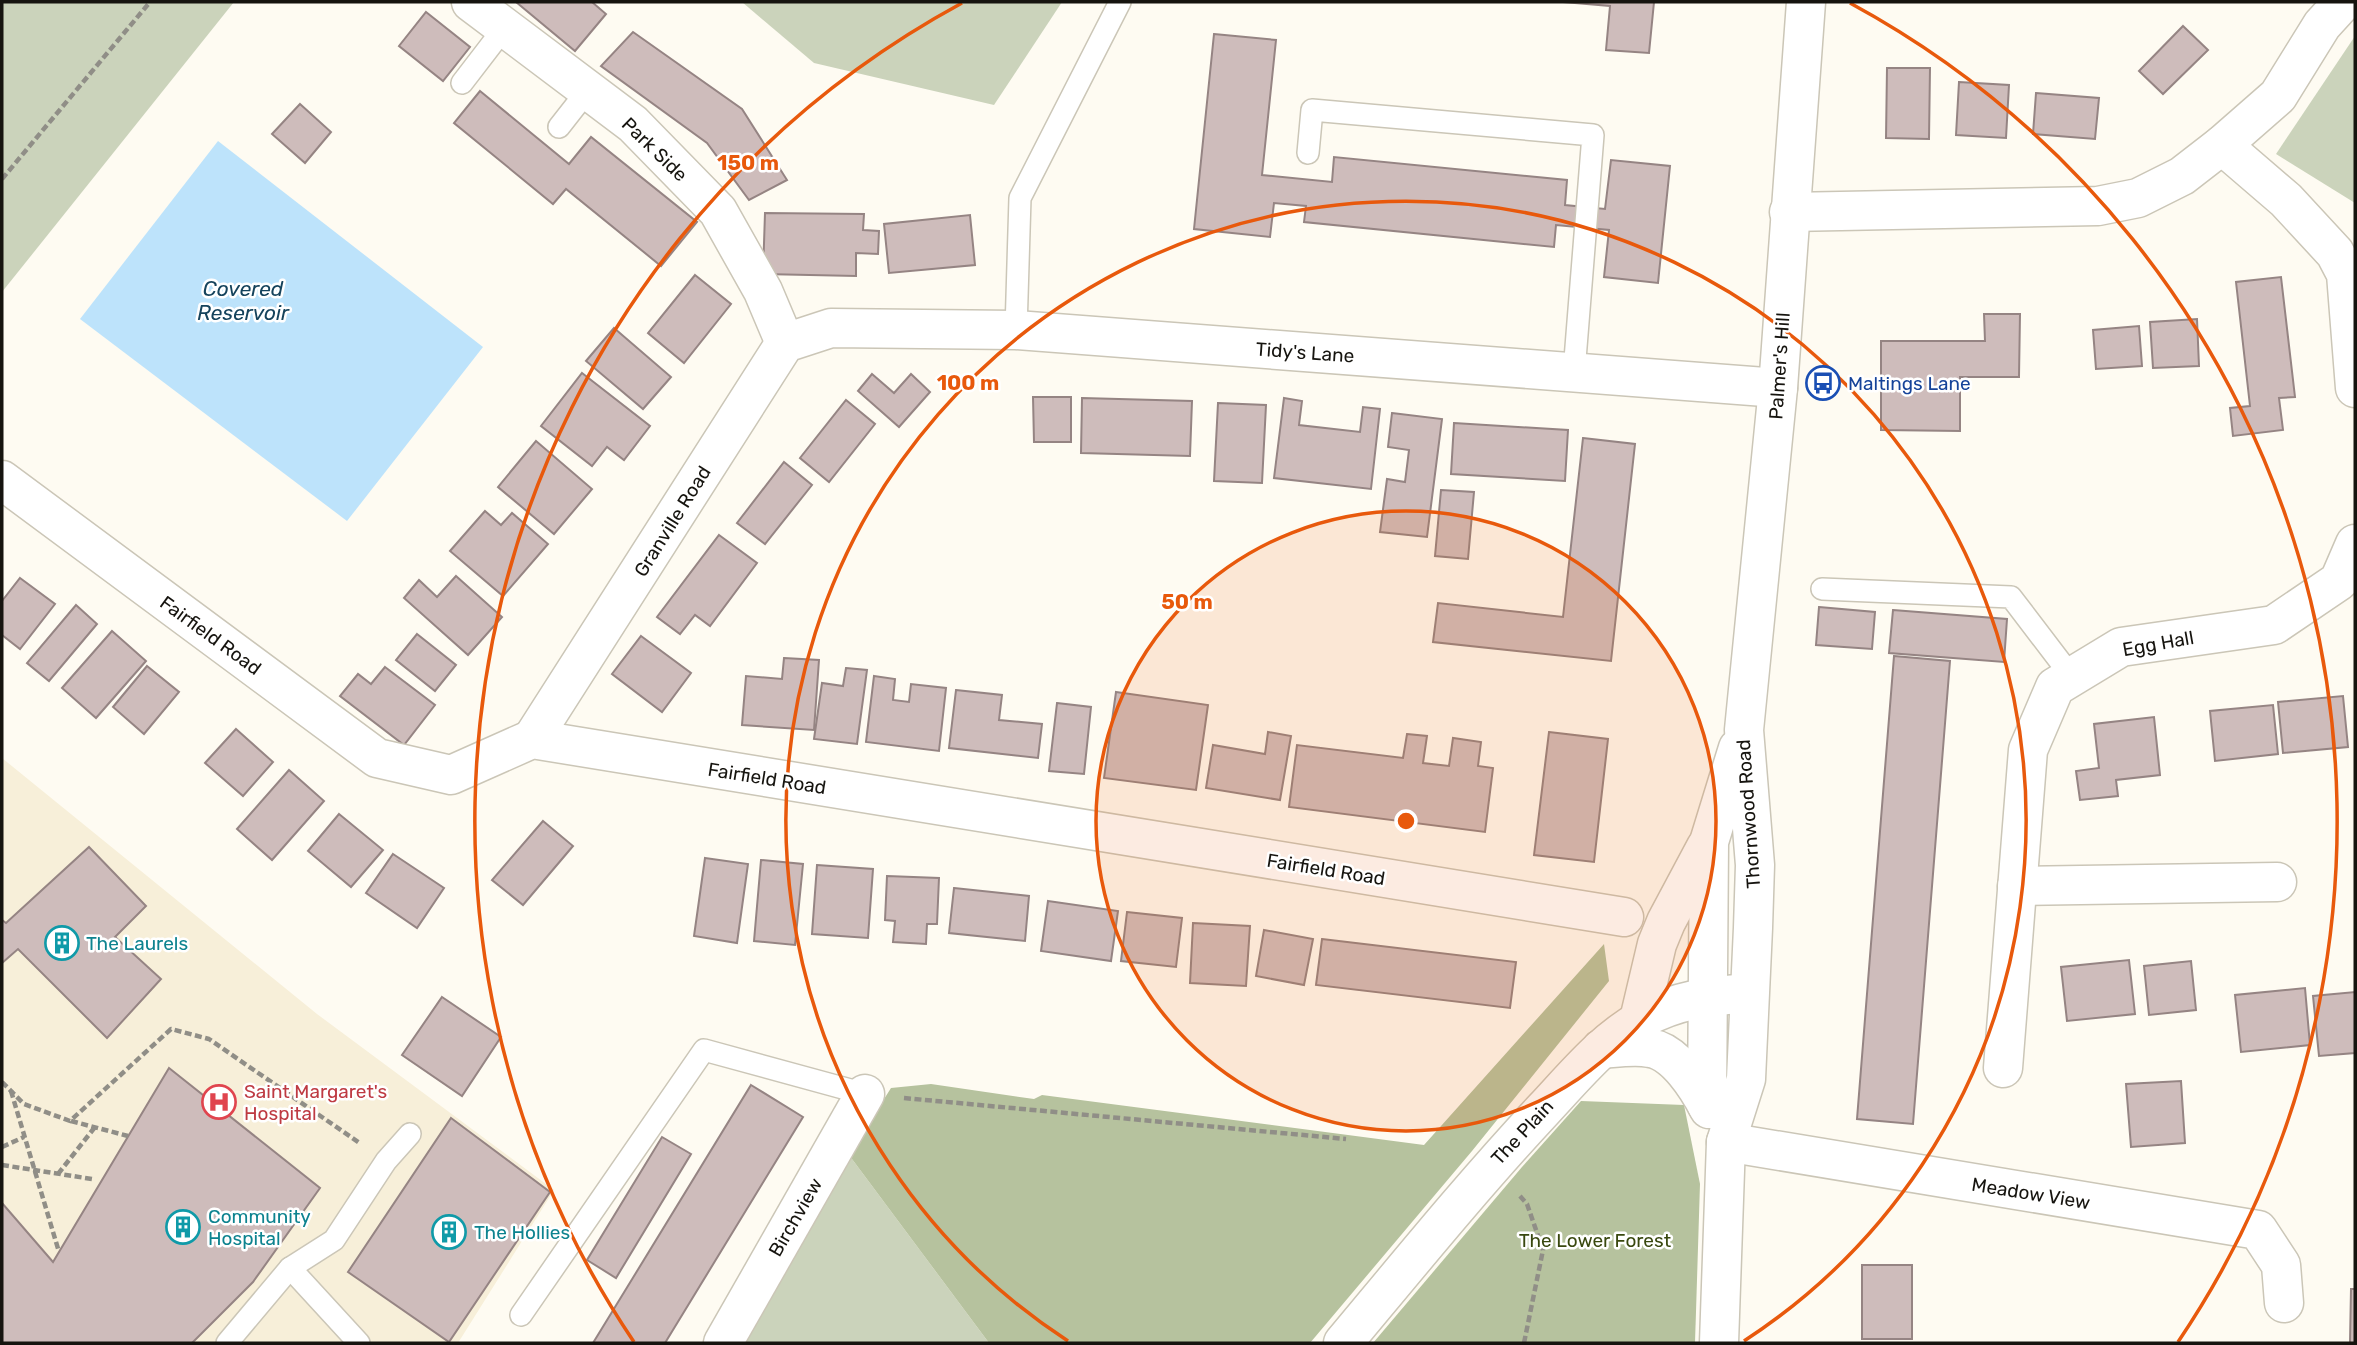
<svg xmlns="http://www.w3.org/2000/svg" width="2357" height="1345" font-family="Rubik,sans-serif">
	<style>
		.built { fill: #f7efd9 }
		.green { fill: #cbd3bb }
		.forest { fill: #b6c29e }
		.water { fill: #bde3fb }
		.building { fill: #cebcbb; stroke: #958483; stroke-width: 2 }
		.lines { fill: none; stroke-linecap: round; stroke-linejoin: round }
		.service-casing { stroke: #cbc6b7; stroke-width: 24 }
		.minor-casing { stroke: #cbc6b7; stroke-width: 41 }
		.secondary-casing { stroke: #cbc6b7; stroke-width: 41 }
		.path { stroke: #908e87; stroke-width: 4.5; stroke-dasharray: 7 3.5; stroke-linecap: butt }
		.service { stroke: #fff; stroke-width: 21 }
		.minor { stroke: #fff; stroke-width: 38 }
		.secondary { stroke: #fff; stroke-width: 38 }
		.ring { fill: none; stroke: #e8590c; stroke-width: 3.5 }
		.labels { text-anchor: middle; stroke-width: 5; stroke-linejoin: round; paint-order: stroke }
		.street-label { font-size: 19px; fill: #16140f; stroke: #fff }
		.transit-label { font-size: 19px; fill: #164399; stroke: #fff; text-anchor: start }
		.culture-label { font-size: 19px; fill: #0d838f; stroke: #fff; text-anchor: start }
		.health-label { font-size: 19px; fill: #be3a42; stroke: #fff; text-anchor: start }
		.park-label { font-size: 19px; fill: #39480f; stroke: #fff }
		.water-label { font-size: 21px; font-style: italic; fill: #15435c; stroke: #fff }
		.centre { fill: #e8590c; stroke: #fff; stroke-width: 3.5 }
		.ring-label { font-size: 21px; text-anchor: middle; font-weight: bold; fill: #e8590c; stroke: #fff; stroke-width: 5; stroke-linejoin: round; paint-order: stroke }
	</style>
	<rect width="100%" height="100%" fill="#fefbf2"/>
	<polygon class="built" points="2,758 317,1014 554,1190 458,1343 2,1343"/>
	<g class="green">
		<polygon points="2,2 234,2 2,292"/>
		<polygon points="742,2 1062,2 994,105 814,63"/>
		<polygon points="2355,36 2355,203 2276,154"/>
		<polygon points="849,1155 989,1343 734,1343"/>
	</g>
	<g class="forest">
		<polygon points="1604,944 1609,981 1472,1151 1310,1343 989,1343 849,1155 891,1088 931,1084 1034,1099 1042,1095 1424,1145"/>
		<polygon points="1581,1101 1684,1105 1700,1184 1695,1343 1373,1343 1522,1167"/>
	</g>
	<polygon class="water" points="218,141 483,347 347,521 80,319"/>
	<g class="building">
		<polygon points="516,2 592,2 606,14 575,51"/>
		<polygon points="1563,2 1654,2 1649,53 1606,50 1610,6"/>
		<polygon points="426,12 470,47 443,81 399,46"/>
		<polygon points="2183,26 2208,50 2163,94 2139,71"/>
		<polygon points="633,32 742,109 787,180 749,200 707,143 601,66"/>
		<polygon points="1214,34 1276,40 1262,175 1332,182 1334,157 1567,180 1565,205 1605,209 1611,160 1670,166 1658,283 1604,277 1609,230 1556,225 1554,247 1304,222 1306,206 1274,203 1270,237 1194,229"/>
		<polygon points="1887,68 1930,68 1929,139 1886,138"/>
		<polygon points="1959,82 2009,85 2006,138 1956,135"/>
		<polygon points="480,91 569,164 591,137 697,222 661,266 566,189 553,204 454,123"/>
		<polygon points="2036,93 2099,98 2095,139 2033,134"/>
		<polygon points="300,104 331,132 305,163 272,134"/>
		<polygon points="765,213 864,214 863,230 879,231 878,254 856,253 856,276 763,274"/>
		<polygon points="970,215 975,265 889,273 884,224"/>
		<polygon points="695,275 731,304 684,363 648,333"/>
		<polygon points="2281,277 2295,397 2279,398 2283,430 2233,436 2230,408 2250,406 2236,282"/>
		<polygon points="1984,314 2020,314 2019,377 1960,377 1960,431 1881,430 1881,341 1985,341"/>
		<polygon points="2197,319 2199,366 2153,368 2150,322"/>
		<polygon points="2139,326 2142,366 2096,369 2093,330"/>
		<polygon points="614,328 671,377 643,409 586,361"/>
		<polygon points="582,373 650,426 624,460 607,447 592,466 541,426"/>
		<polygon points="872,374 894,393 911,374 930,392 899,427 858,391"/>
		<polygon points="1033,397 1071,397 1071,442 1034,442"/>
		<polygon points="1082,398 1192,401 1190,456 1081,453"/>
		<polygon points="1284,398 1302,401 1299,425 1360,432 1363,407 1380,409 1371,489 1274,478"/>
		<polygon points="846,400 875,424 829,482 800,458"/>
		<polygon points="1218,403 1266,405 1262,483 1214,481"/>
		<polygon points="1392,413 1442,419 1427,537 1380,532 1387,479 1405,482 1409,450 1388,447"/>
		<polygon points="1454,423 1568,430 1565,481 1451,474"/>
		<polygon points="1583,438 1635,444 1611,661 1433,642 1438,603 1563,617"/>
		<polygon points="536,441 592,489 554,534 498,487"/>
		<polygon points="784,462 812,485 765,544 737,523"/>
		<polygon points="1441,490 1474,492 1468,559 1435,556"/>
		<polygon points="485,511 501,525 512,513 548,544 503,596 450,551"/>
		<polygon points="719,535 757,563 710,626 695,615 680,634 657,617"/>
		<polygon points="456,576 502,617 468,655 404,598 419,580 437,597"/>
		<polygon points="20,578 55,604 20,649 2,635 2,601"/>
		<polygon points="76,605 97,624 49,681 27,663"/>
		<polygon points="1819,607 1875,612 1872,649 1816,645"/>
		<polygon points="1893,610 2007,619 2004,662 1889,653"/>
		<polygon points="112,631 146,661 96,718 62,688"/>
		<polygon points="417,634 456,665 435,691 396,660"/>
		<polygon points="641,636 691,673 662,712 612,674"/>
		<polygon points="1894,656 1950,661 1913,1124 1857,1119"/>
		<polygon points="784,658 819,660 814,730 742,725 746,676 782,679"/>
		<polygon points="147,666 179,692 144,734 113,707"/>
		<polygon points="385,667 435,705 404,745 340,696 358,674 371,684"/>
		<polygon points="846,668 867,670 857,744 814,739 822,683 843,686"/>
		<polygon points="874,676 895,679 893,700 909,702 911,684 946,688 939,751 866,742"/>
		<polygon points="956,690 1002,695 999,720 1042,724 1038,758 949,748"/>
		<polygon points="1116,692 1208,705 1196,790 1104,778"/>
		<polygon points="2343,696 2348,747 2283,753 2278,702"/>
		<polygon points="1057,703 1091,707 1084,774 1049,771"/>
		<polygon points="2273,705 2278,754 2215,761 2210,711"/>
		<polygon points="2154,717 2160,775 2116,780 2118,796 2080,800 2076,771 2099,768 2094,724"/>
		<polygon points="236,729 273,762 243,796 205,763"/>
		<polygon points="1268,732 1291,736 1280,800 1206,788 1213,745 1265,754"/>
		<polygon points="1549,732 1608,739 1594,862 1534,855"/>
		<polygon points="1407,734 1427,736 1423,763 1449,766 1453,738 1481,742 1478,766 1493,768 1485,832 1289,807 1297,745 1403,758"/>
		<polygon points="289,770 324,801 272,860 237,829"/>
		<polygon points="339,814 383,850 351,887 308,851"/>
		<polygon points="543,821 573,846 523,905 492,880"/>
		<polygon points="89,847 146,906 115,937 161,979 107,1038 18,949 2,963 2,920 6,923"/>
		<polygon points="393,854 444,888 417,928 366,893"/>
		<polygon points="705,858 748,864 737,943 694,936"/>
		<polygon points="761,860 803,864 795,945 754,941"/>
		<polygon points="817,865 873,869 868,938 812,934"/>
		<polygon points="887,876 939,878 937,924 927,924 926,944 893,942 895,921 885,920"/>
		<polygon points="954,888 1029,896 1025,941 949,933"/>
		<polygon points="1048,901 1118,911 1111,961 1041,951"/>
		<polygon points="1127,912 1182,918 1176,967 1121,961"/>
		<polygon points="1193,923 1250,926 1246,986 1190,983"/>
		<polygon points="1264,930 1313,939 1304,985 1256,976"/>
		<polygon points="1322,939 1516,962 1510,1008 1316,985"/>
		<polygon points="2129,960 2135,1014 2067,1021 2061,967"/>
		<polygon points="2191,961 2196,1010 2149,1015 2144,966"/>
		<polygon points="2305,988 2310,1045 2241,1052 2235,995"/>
		<polygon points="2355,992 2355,1053 2319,1056 2313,996"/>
		<polygon points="442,997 501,1037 462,1096 402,1055"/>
		<polygon points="169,1068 320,1188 253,1282 192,1343 2,1343 2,1203 53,1262"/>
		<polygon points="2181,1081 2185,1143 2131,1147 2126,1084"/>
		<polygon points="751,1085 803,1117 665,1343 593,1343"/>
		<polygon points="451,1118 550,1192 449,1342 348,1272"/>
		<polygon points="662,1137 691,1154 616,1278 587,1260"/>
		<rect x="1862" y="1265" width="50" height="74"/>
		<polygon points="2351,1289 2355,1289 2355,1343 2350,1343"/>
	</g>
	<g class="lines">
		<g class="service-casing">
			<g id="service">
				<polyline points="462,83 505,27"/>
				<polyline points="559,127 588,90"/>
				<polyline points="1308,153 1312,110 1593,135 1574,372"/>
				<polyline points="1016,330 1020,198 1120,2"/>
				<polyline points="1822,589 2011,597 2072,677"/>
				<polyline points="290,1268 359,1343"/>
				<polyline points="521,1315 704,1050 865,1094"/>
				<polyline points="227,1343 290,1268 334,1240 386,1161 410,1134"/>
			</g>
		</g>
		<g class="minor-casing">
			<g id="minor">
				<polyline points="471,2 633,124 718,211 763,291 785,343"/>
				<polyline points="2222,145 2286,200 2335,253 2346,274 2355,388"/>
				<polyline points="1789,212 2098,206 2138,198 2182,176 2222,145 2278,96 2322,25 2343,2"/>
				<polyline points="2,480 377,758 451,775 532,739 1624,917"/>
				<polyline points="532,739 785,343 831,328 1016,330 1778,388"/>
				<polyline points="2017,886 2277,882"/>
				<polyline points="2003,1068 2028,750 2055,687 2121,647 2274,625 2339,581 2355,544"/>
				<polyline points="1726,1142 2258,1230 2281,1265 2284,1303"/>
				<polyline points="723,1343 865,1094"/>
			</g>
		</g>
		<g class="secondary-casing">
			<g id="secondary">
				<polyline points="1639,1020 1657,944 1666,922 1706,847"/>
				<path d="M 1601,1049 C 1616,1048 1635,1045 1650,1048 C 1676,1052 1698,1088 1709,1109"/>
				<polyline points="1707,1105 1709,842 1738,748"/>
				<path d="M 1343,1343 C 1409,1264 1474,1184 1544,1109 C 1574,1077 1603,1041 1642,1019 C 1676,1000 1710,996 1749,993"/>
				<polyline points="1719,1343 1726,1142 1746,1079 1753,928 1755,865 1744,730 1778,388 1806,2"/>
			</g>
		</g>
		<g class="path">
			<polyline points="2,179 150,2"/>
			<polyline points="2,1082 24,1104 70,1121 171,1029 209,1039 361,1144"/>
			<polyline points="11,1091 59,1252"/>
			<polyline points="904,1098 1346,1139"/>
			<polyline points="71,1121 128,1136"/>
			<polyline points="2,1147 24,1137"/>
			<polyline points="2,1165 92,1179"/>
			<polyline points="58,1174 95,1127"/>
			<polyline points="1520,1196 1527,1204 1543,1250 1524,1343"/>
		</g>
		<use href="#service" class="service"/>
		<use href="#minor" class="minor"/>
		<use href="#secondary" class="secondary"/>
	</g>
	<circle cx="1406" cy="821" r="310" fill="#e8590c" fill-opacity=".12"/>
	<g class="ring">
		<circle cx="1406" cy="821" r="310"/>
		<path d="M1068 1341A620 620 0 1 1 1744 1341"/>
		<path d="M634 1342A931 931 0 0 1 962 3M1850 3A931 931 0 0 1 2178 1342"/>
	</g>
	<defs>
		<g id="bus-ring" transform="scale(1.75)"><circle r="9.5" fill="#fff" stroke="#1a4fb4" stroke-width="1.5"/><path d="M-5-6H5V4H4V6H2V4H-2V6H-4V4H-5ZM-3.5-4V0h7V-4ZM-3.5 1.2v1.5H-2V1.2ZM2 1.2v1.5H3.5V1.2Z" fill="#1a4fb4"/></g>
		<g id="building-ring" transform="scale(1.75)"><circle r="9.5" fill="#fff" stroke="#0f9aa8" stroke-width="1.5"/><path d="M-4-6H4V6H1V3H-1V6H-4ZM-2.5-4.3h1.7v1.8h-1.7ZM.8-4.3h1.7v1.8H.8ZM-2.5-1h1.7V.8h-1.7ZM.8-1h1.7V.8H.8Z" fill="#0f9aa8"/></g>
		<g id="hospital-ring" transform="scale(1.75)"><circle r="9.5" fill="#fff" stroke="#e0444e" stroke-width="1.5"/><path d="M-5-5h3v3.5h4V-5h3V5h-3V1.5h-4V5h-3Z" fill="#e0444e"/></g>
	</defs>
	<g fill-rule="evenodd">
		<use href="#bus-ring" x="1823" y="383"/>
		<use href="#building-ring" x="62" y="943"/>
		<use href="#hospital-ring" x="219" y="1102"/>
		<use href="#building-ring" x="183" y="1227"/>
		<use href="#building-ring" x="449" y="1232"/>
	</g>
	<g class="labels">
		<g class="street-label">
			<text transform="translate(655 149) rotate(44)" y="7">Park Side</text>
			<text transform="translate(1305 352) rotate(4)" y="7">Tidy's Lane</text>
			<text transform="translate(1779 366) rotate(-86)" y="7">Palmer's Hill</text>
			<text transform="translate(672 521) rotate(-58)" y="7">Granville Road</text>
			<text transform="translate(211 635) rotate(36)" y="7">Fairfield Road</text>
			<text transform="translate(2158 643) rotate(-10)" y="7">Egg Hall</text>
			<text transform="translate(767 778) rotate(9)" y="7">Fairfield Road</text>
			<text transform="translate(1748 814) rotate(-94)" y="7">Thornwood Road</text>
			<text transform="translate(1326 869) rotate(9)" y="7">Fairfield Road</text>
			<text transform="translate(1522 1132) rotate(-47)" y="7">The Plain</text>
			<text transform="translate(2031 1193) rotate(9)" y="7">Meadow View</text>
			<text transform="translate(795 1217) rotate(-60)" y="7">Birchview</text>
		</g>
		<g class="transit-label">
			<text x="1848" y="390">Maltings Lane</text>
		</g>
		<g class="culture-label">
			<text x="86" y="950">The Laurels</text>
			<text x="208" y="1223">Community<tspan x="208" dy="22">Hospital</tspan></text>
			<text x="474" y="1239">The Hollies</text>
		</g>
		<g class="health-label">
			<text x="244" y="1098">Saint Margaret's<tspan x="244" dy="22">Hospital</tspan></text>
		</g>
		<g class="park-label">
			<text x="1595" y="1247">The Lower Forest</text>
		</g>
		<g class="water-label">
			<text x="243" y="296">Covered<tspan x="243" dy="24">Reservoir</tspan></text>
		</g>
	</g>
	<circle cx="1406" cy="821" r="10" class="centre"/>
	<g class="ring-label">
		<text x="748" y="170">150 m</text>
		<text x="968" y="390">100 m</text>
		<text x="1187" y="609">50 m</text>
	</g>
	<rect width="2357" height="1345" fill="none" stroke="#16140f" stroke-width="7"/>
</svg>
